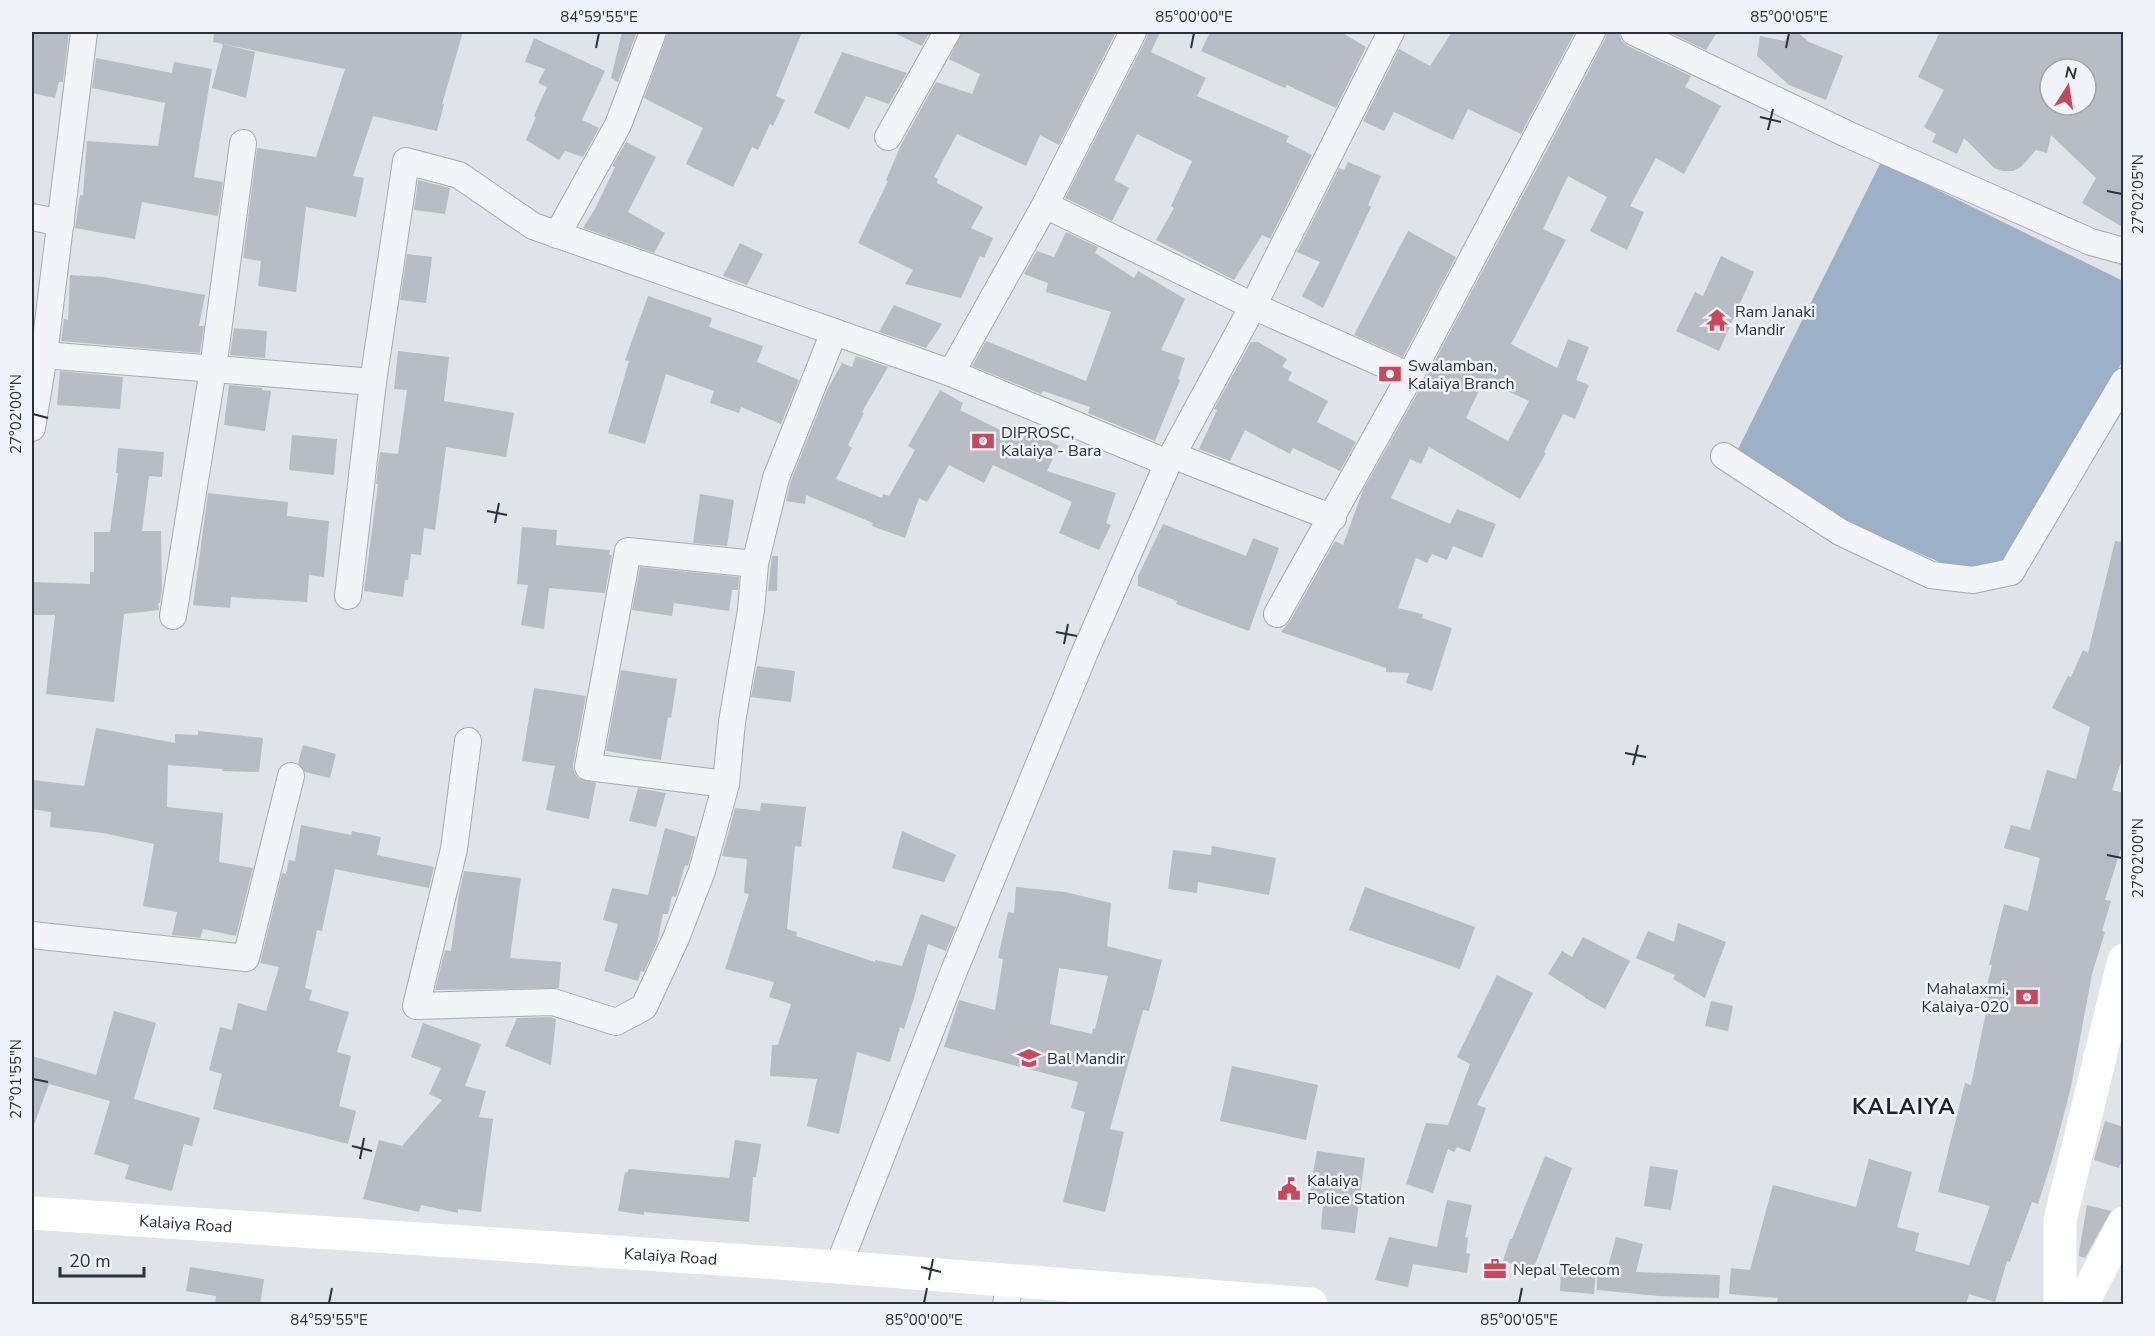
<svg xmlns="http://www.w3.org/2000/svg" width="2155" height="1336" font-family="'Nunito Sans',sans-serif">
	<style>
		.water { fill: #9cb1c7 }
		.building { fill: #b7bcc5; fill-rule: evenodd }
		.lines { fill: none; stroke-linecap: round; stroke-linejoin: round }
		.street-casing { stroke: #a5aab2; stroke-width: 28 }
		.street { stroke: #f2f4f7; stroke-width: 26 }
		.secondary { stroke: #fff; stroke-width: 33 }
		.ticks { fill: none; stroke: #29313f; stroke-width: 2 }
		.labels { text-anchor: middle; stroke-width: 5; stroke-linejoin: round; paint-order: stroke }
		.poi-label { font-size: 16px; fill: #29313f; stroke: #eff2f6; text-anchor: start }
		.street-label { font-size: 16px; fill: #29313f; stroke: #eff2f6 }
		.district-label { font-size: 22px; font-weight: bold; letter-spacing: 1.5px; fill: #1b2230; stroke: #eff2f6 }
		.neatline { fill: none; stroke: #29313f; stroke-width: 2 }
		.ticks-label { font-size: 15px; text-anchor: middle; fill: #29313f }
	</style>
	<rect width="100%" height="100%" fill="#e0e3e8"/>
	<polygon class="water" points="1881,162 2123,281 2123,360 2049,494 2004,565 1956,569 1853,525 1738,449"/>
	<g class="building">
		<polygon points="32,32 69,32 63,82 59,82 55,98 32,93"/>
		<polygon points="214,32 463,32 442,104 444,104 437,131 373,116 353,176 364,178 356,217 306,207 296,292 258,286 261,261 243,258 257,148 316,157 345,69 213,42"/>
		<polygon points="622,32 637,32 618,82 611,78"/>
		<polygon points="668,32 802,32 776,96 785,100 773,126 770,124 758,150 752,147 733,187 686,164 703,128 644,98"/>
		<polygon points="892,32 930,32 922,46"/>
		<polygon points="962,32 1116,32 1059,145 1040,135 1026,166 957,134 934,177 938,179 937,183 983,207 971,228 993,238 984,258 980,256 961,298 905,284 913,270 858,243 888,181 886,180 901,145 936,82 972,94 980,74 949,59"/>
		<polygon points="1148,32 1160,32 1151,52 1206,78 1197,96 1289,136 1286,142 1312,155 1270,239 1262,235 1234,280 1156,240 1174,208 1171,206 1192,161 1137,134 1114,180 1129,188 1112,221 1065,198 1146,39"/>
		<polygon points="1210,32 1341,32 1366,47 1336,108 1287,85 1285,88 1201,51"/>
		<polygon points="1452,32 1575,32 1521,134 1468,109 1453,140 1394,112 1384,131 1363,121 1399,49 1430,66"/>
		<path d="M 1607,32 L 1619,32 L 1621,40 L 1628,46 L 1691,76 L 1685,87 L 1721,106 L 1684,174 L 1656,158 L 1630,206 L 1644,212 L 1627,250 L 1590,231 L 1607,197 L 1568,176 L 1543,229 L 1566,240 L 1511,344 L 1557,368 L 1568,339 L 1589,347 L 1576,380 L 1589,385 L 1575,419 L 1563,414 L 1544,452 L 1546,453 L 1520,499 L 1429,447 L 1421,464 L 1410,459 L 1391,498 L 1450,524 L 1457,509 L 1496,524 L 1482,558 L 1453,546 L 1447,560 L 1432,554 L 1427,563 L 1416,558 L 1398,608 L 1423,614 L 1422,618 L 1452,628 L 1432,691 L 1406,683 L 1409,673 L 1386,672 L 1386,668 L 1281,632 L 1290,621 L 1335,541 L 1343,545 L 1363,490 L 1423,383 L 1549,146 L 1605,39 ZM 1484,380 L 1529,401 L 1508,441 L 1466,418 Z"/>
		<polygon points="1668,32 1717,32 1706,50"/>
		<polygon points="1793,32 1797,32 1809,42 1843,56 1826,100 1789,85 1757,56 1760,36 1784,41"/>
		<path d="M 1940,32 L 2124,32 L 2124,228 L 2082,203 L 2096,178 L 2051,135 L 2047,153 L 2036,150 L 2021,167 L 2013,171 L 2003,171 L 1994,168 L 1964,138 L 1957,154 L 1932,142 L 1936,134 L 1924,127 L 1944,90 L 1918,77 ZM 2050,69 L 2086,69 L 2086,105 L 2050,105 Z"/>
		<polygon points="534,38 605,71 582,120 599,128 583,157 565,151 559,160 526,140 536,117 534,116 547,87 538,83 545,69 525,62"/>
		<polygon points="223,44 255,52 246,98 212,88"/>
		<polygon points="842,52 907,73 889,104 866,96 849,129 814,113"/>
		<polygon points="96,58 172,73 174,62 212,69 194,177 223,182 218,216 142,202 135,239 75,228 80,195 83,195 87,141 158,146 165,103 92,88"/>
		<polygon points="626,142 656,157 628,212 665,233 654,253 583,228 595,209 615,167 612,166"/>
		<polygon points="1348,162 1381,176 1368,205 1371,207 1323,308 1302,296 1320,262 1297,252 1339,168 1344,170"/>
		<polygon points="418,180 450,188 445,214 414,210"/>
		<polygon points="1408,231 1456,257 1403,357 1354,335"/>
		<polygon points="1066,232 1098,247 1095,253 1134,278 1138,271 1185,299 1161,350 1185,358 1178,379 1180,380 1155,441 1088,413 1090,407 1043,391 1041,394 972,366 986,341 1086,381 1111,312 1046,292 1048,283 1024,274 1037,251 1054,257"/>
		<polygon points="740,243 763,254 747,285 723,276"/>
		<polygon points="407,254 432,257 426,303 400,300"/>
		<polygon points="1721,256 1754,272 1719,351 1676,331 1695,292 1703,296"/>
		<polygon points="70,275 103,277 205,295 199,326 204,326 200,353 61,341 64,319 68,320"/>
		<polygon points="648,296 712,318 709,327 763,346 757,362 799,380 781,424 741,407 739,413 710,403 714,391 666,374 645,444 608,433 629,361 625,360"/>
		<polygon points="894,305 942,324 926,348 879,332"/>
		<polygon points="234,328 267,331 265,358 230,355"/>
		<polygon points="1251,342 1258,342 1287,359 1282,367 1292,372 1288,380 1328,401 1317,422 1356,442 1340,471 1293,448 1290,454 1245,430 1230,461 1199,449 1217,410 1214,409"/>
		<polygon points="398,351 449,357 444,401 514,413 506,457 446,447 435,530 424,528 421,555 411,554 408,580 405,580 403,597 364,591 378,484 376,484 380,452 398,454 407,390 394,389"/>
		<polygon points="856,356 888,367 862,412 864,413 848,445 852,448 836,479 882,498 883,494 889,496 915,450 908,446 940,390 963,403 960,410 1022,441 1027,430 1059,446 1047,471 1116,493 1106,523 1111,525 1099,550 1059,533 1072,502 993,465 984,483 949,465 927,502 919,498 905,538 872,526 873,523 806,495 805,504 786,501 790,483 827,390 842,363 852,367"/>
		<polygon points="60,371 123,377 120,409 57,405"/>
		<polygon points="229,385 262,388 262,390 271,391 265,431 224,425"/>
		<polygon points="292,435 337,439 334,475 289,470"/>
		<polygon points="118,448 164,452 162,477 149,476 142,531 161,531 162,590 160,603 158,603 159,610 124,614 114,702 46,694 55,615 32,615 32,582 90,584 90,572 94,572 94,532 110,532 118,473 116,473"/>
		<polygon points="208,493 288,502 287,516 329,521 324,577 309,575 307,602 231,597 230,608 193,605"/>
		<polygon points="700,494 734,500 727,546 693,543"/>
		<polygon points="1163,524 1246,556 1253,538 1279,548 1249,631 1176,604 1177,601 1138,586 1138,576"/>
		<polygon points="522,527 557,530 556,545 610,550 609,555 612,555 605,593 549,588 544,629 521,625 528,585 517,584"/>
		<polygon points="2115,541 2124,542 2124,753 2112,790 2124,793 2124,839 2105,900 2111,901 2102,931 2105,932 2092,974 2071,1087 2052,1160 2038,1204 2032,1202 2010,1262 2007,1261 1995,1302 1969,1294 1966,1305 1776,1305 1778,1298 1729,1294 1731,1268 1750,1270 1773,1185 1856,1207 1869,1159 1912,1172 1897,1227 1919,1233 1915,1251 1969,1265 1990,1206 1938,1192 1965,1083 1971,1085 1989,998 1984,997 1992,965 1989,965 2004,904 2028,911 2040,858 2004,848 2011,825 2030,830 2047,770 2076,779 2090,727 2052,708 2068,676 2071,677 2083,650 2088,653"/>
		<polygon points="772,556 778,556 777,591 768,591"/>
		<polygon points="640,567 739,577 738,590 732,590 729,611 674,603 672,616 632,610"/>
		<polygon points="757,666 795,671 791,702 751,697"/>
		<polygon points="621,670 677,679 671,718 668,717 661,760 606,751"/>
		<polygon points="534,688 586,696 573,765 574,772 578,778 596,783 589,819 546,810 555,766 522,761"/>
		<polygon points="96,728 175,743 175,734 198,735 198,731 263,738 259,772 222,771 223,769 168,765 167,807 223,813 219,862 253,868 236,936 203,929 200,938 172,935 177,912 143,906 154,844 103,833 50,827 51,812 32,809 32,780 84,786"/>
		<polygon points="303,745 336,754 330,778 305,772 298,763"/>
		<polygon points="638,788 666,793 656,827 629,821"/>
		<polygon points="761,803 806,807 801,847 795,846 787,929 797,932 796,936 875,962 875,960 902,966 921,914 956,927 946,951 928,944 914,998 904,1029 900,1027 890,1062 857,1052 839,1134 807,1126 817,1079 770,1076 772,1045 778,1045 791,1004 769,997 774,982 725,969 749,894 744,893 747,859 722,856 735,808 760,811"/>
		<polygon points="301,825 351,835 352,831 381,837 377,855 434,867 429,888 335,869 322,931 317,930 305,988 312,990 309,1000 349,1012 337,1052 351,1056 339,1106 356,1111 348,1144 213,1109 222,1074 209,1070 220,1027 232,1030 238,1003 266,1011 279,967 260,963 282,873 286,874 289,860 295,861"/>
		<polygon points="665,828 696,837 688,866 685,865 676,897 672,896 668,914 663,914 657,943 644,972 641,971 638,981 604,971 618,924 603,920 612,888 648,895"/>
		<polygon points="902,831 956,855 944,882 892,868"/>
		<polygon points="1212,846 1276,858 1269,895 1198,882 1197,893 1168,889 1173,850 1211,855"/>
		<polygon points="464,871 521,878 510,958 561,962 559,988 435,990 445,950 451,951 459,894"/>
		<path d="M 1016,887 L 1065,892 L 1111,903 L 1107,946 L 1162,960 L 1149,1011 L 1143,1010 L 1110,1129 L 1124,1132 L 1105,1212 L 1063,1202 L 1085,1112 L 1071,1108 L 1078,1082 L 944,1047 L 959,1000 L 995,1010 L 1003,959 L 998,958 L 1008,912 L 1014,913 ZM 1059,968 L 1108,976 L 1095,1029 L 1093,1028 L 1092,1034 L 1050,1024 Z"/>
		<polygon points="1365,887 1475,927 1460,969 1349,930"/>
		<polygon points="1678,923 1726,942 1705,998 1673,979 1675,975 1636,958 1648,931 1674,942"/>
		<polygon points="1583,937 1630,961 1605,1009 1585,998 1585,997 1548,974 1562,951 1572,957"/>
		<polygon points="1497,975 1533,993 1477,1105 1486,1108 1470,1152 1457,1147 1454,1152 1448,1149 1433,1193 1406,1184 1426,1123 1448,1125 1470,1064 1457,1057"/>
		<polygon points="1711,1001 1733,1006 1728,1031 1705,1026"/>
		<polygon points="114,1011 156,1023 134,1099 200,1118 192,1146 184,1144 172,1191 125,1179 129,1165 94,1154 110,1101 49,1084 34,1125 32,1124 32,1056 96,1075"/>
		<polygon points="551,1017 556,1019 551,1065 505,1046 517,1018"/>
		<polygon points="423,1023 481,1044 465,1086 486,1091 479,1117 493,1119 481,1212 458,1209 458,1213 421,1205 419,1212 363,1199 379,1140 402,1146 442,1100 429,1094 441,1068 411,1057"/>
		<polygon points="1232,1066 1318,1085 1306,1140 1220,1121"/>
		<polygon points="2105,1121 2124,1127 2124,1155 2119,1168 2094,1160"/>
		<polygon points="735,1140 761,1144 756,1177 753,1177 749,1222 644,1212 644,1215 618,1211 625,1172 627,1173 629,1169 729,1178"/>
		<polygon points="1317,1151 1365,1158 1355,1233 1321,1229 1323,1203 1308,1201"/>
		<polygon points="1545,1156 1572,1168 1533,1270 1503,1261 1510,1239 1512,1239"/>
		<polygon points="1650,1166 1678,1170 1671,1210 1644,1206"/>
		<polygon points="1447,1200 1472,1205 1465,1237 1468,1238 1466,1253 1470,1254 1467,1273 1413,1264 1408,1287 1375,1280 1389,1237 1437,1247"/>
		<polygon points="2087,1205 2111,1211 2085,1258 2079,1256 2079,1252"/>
		<polygon points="1616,1237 1643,1244 1636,1272 1720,1275 1719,1298 1659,1296 1597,1290 1597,1271 1602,1271 1602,1267 1608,1267"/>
		<polygon points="190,1267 264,1279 260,1305 215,1305 216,1296 186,1291"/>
		<polygon points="1561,1269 1596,1271 1594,1294 1560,1291"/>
	</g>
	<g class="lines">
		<g class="street-casing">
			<g id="street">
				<polyline points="1634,32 1849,135 2091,242 2124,251"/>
				<polyline points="888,137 947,32"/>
				<polyline points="1045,205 1133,32"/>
				<polyline points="32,217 61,223"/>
				<polyline points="557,235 618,125 653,32"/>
				<polyline points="44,355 84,32"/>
				<polyline points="951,373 1045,205 1253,306 1410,376"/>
				<polyline points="32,428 44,355 373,382"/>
				<polyline points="1172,455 1333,518"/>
				<polyline points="1724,456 1840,532 1931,575 1973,580 2011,572 2124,381"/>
				<polyline points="348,596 373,382 406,161 459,175 533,226 951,373 1168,463"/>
				<polyline points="1277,614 1410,376 1592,32"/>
				<polyline points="173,616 213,369 243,143"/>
				<polyline points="468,741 454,849 416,1006 553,1002 616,1022 644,1007 676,938 702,871 726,784 732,722 751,610 755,564 776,478 834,332"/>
				<polyline points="726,784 588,767 628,551 755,564"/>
				<polyline points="32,935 246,958 291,776"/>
				<polyline points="838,1267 954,971 1085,652 1168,463 1253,306 1391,32"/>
				<polyline points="1006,1304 1011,1280"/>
			</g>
		</g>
		<use href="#street" class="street"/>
		<g class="secondary">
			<path id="s1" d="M 32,1213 L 838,1267 L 1311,1304"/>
			<polyline points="2060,1304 2060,1220 2124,960"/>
			<polyline points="2082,1304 2124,1223"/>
		</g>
	</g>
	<path class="ticks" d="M 596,48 L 599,33M 1191,48 L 1194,33M 1786,48 L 1789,33M 1760,117 L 1781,122M 1768,130 L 1773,109M 2107,191 L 2122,194M 33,414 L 48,418M 487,511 L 507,515M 495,523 L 499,503M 1056,632 L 1077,636M 1064,644 L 1068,624M 1625,753 L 1646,757M 1633,765 L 1638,745M 2107,855 L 2122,858M 33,1079 L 48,1082M 352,1146 L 372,1151M 360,1159 L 364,1138M 921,1267 L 941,1272M 929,1280 L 933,1259M 329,1303 L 332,1288M 924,1303 L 927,1288M 1519,1303 L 1522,1288"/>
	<defs>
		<g id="temple-bare" transform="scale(1.8)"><path d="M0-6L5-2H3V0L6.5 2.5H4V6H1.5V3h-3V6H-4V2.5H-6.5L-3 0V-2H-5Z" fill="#c9495c" stroke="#eff2f6" stroke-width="2.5" paint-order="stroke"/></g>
		<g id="bank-bare" transform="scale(1.8)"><path d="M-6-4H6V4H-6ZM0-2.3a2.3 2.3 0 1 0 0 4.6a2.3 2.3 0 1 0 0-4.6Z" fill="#c9495c" stroke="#eff2f6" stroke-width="2.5" paint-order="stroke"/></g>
		<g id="school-bare" transform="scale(1.8)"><path d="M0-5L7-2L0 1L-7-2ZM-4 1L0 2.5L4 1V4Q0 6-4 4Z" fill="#c9495c" stroke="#eff2f6" stroke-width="2.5" paint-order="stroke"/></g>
		<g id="civic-bare" transform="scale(1.8)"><path d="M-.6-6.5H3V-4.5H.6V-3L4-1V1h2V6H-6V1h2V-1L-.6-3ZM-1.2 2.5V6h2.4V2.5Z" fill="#c9495c" stroke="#eff2f6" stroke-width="2.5" paint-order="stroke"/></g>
		<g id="office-bare" transform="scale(1.8)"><path d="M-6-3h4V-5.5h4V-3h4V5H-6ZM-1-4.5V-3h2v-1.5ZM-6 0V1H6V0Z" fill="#c9495c" stroke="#eff2f6" stroke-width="2.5" paint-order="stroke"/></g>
	</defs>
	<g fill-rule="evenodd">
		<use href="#temple-bare" x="1717" y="320"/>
		<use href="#bank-bare" x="1390" y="374"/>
		<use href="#bank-bare" x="983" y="441"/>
		<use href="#bank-bare" x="2027" y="997"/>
		<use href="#school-bare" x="1029" y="1058"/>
		<use href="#civic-bare" x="1289" y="1189"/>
		<use href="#office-bare" x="1495" y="1269"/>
	</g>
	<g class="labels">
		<g class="poi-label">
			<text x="1735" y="317">Ram Janaki<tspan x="1735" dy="18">Mandir</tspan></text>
			<text x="1408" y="371">Swalamban,<tspan x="1408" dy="18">Kalaiya Branch</tspan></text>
			<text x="1001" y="438">DIPROSC,<tspan x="1001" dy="18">Kalaiya - Bara</tspan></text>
			<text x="2009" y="994" text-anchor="end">Mahalaxmi,<tspan x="2009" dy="18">Kalaiya-020</tspan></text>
			<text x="1047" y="1064">Bal Mandir</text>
			<text x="1307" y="1186">Kalaiya<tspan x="1307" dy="18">Police Station</tspan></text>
			<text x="1513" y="1275">Nepal Telecom</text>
		</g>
		<g class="street-label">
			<text dy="6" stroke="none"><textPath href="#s1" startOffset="154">Kalaiya Road</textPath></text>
			<text dy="6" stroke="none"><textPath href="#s1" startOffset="640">Kalaiya Road</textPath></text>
		</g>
		<g class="district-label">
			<text x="1904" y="1114">KALAIYA</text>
		</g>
	</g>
	<rect width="2155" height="1336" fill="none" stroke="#eff2f6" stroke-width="66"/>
	<g transform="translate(2068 87) rotate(12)"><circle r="28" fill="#eff2f6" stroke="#a0a5ad" stroke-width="1.5"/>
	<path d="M0-4.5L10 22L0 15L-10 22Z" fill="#c9495c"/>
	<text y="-9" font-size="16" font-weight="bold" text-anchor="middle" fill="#29313f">N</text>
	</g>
	<path d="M60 1267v9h84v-9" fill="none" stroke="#29313f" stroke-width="3"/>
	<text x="69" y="1267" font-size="18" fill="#29313f" stroke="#eff2f6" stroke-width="4.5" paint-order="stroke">20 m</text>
	<rect x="33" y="33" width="2089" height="1270" class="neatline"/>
	<g class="ticks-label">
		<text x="599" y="22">84°59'55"E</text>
		<text x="1194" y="22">85°00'00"E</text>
		<text x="1789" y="22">85°00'05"E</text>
		<text transform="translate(2138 194) rotate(-90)" y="5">27°02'05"N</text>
		<text transform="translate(16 414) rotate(-90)" y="5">27°02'00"N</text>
		<text transform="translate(2138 858) rotate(-90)" y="5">27°02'00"N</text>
		<text transform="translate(16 1079) rotate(-90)" y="5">27°01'55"N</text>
		<text x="329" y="1325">84°59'55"E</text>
		<text x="924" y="1325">85°00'00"E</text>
		<text x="1519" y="1325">85°00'05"E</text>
	</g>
</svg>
